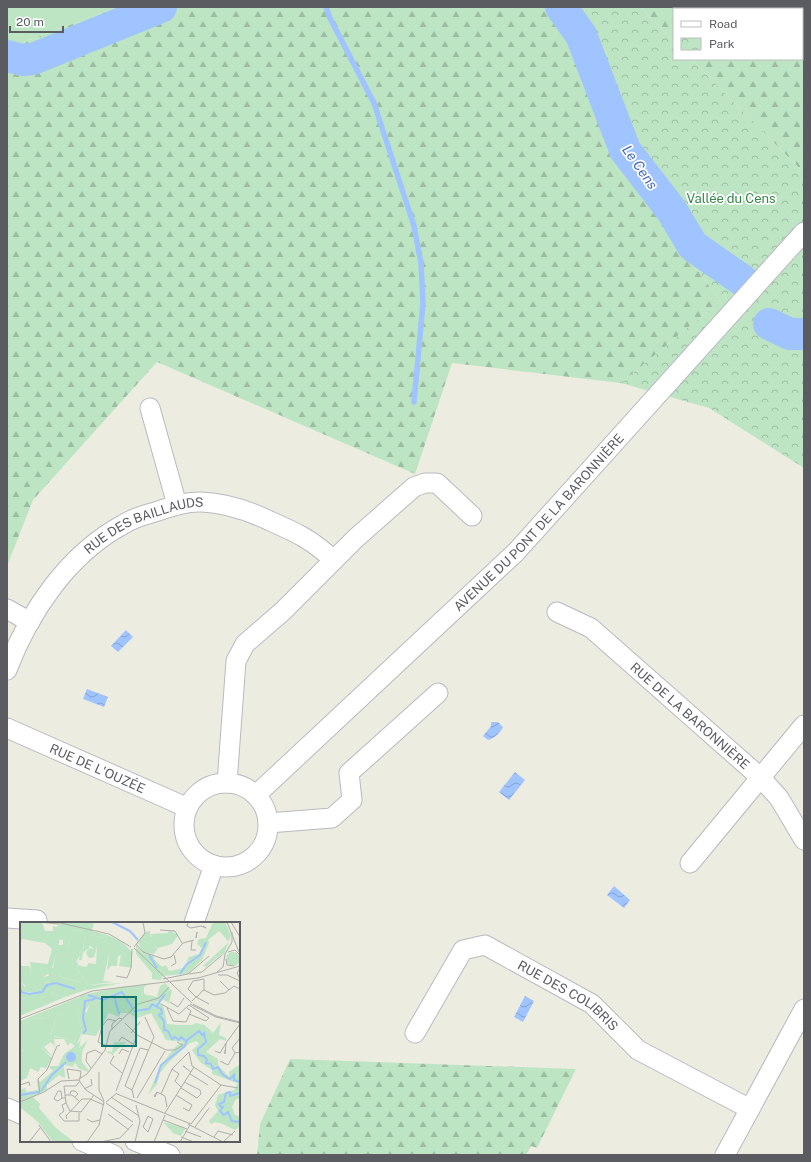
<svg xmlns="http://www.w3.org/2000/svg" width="811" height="1162" font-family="'Public Sans',sans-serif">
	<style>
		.grass { fill: #bde5c4 }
		.forest { fill: url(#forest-firs) }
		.park { fill: url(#park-crowns) }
		.water { fill: url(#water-waves) }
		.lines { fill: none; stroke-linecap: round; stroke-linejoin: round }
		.stream { stroke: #9fc4ff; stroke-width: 5.5 }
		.river { stroke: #9fc4ff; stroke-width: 32 }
		.minor-casing { stroke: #b9bac0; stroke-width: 21 }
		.minor { stroke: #fff; stroke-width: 19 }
		.labels { text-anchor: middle; stroke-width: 3.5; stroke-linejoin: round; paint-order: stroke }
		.park-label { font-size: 13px; fill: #358647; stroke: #fff }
		.street-label { font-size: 13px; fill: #5a5c62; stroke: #fff }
		.water-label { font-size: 14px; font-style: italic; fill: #426ac2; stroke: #fff }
		.inset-river { fill: none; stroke: #9fc4ff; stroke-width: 2 }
		.inset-road { fill: none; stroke: #aeaeaa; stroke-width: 1 }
		.view { fill: #0f766e; fill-opacity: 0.15; stroke: #0f766e; stroke-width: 2 }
		.inset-edge { fill: none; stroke: #5a5c62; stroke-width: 2 }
	</style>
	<defs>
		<pattern id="forest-firs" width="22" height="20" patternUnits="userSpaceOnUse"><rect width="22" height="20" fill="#bde5c4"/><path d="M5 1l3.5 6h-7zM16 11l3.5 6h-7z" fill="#9dbda3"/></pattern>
		<pattern id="park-crowns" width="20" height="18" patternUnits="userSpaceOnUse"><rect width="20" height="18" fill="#bde5c4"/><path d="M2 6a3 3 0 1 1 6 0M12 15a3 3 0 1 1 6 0" fill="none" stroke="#9dbda3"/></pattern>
		<pattern id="water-waves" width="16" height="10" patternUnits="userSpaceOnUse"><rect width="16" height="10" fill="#9fc4ff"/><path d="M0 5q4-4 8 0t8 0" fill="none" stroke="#85a2d2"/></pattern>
	</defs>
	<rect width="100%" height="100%" fill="#edece1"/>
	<polygon class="grass" points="7,7 118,7 16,45 7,42"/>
	<g class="forest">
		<polygon points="118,7 567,7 617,170 641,193 720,301 621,383 452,363 415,474 157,362 33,500 7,566 7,42 16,45"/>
		<polygon points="640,7 804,7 804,173 691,59 802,59 802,9 674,9 674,42"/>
		<polygon points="290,1059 576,1069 537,1148 531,1146 526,1155 257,1155 260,1124"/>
	</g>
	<polygon class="park" points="567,7 640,7 674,42 674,59 691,59 804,173 804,468 709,408 621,383 720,301 641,193 617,170"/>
	<g class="water">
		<polygon points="126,630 133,637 118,652 111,646"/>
		<polygon points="87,689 108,697 104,707 83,699"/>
		<path d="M 491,722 L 498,722 L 503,727 C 501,732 494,739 488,740 L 483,736 L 491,726 Z"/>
		<polygon points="515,772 525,780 509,800 499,792"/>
		<polygon points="614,886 630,900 624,908 607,895"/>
		<polygon points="525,996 534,1001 523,1022 514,1017"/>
	</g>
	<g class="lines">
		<polyline class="stream" points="326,7 330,18 374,103 414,226 421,263 423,303 414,402"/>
		<g class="river">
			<polyline points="561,7 581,35 625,150 672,211 693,246 742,280"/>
			<polyline points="7,56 23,60 33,59 161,7"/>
			<polyline points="769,324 790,334 804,334"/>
		</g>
		<g class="minor-casing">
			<g id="minor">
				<polyline points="150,408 177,505"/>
				<polyline points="7,609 30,622"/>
				<path id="s1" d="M 557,612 L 591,628 L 761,778 L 779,798 L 804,840"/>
				<path id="s2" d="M 7,670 C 29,612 68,554 124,524 C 133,518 145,515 155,512 C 170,507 187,501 202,502 C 225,503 249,511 270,521 C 295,532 313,540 333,560"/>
				<path id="s3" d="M 7,728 L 188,808"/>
				<polyline points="227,783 236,661 245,644 283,611 356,538 414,487 425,483 437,483 472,516"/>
				<circle cx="226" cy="825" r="42"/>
				<path id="s4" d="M 256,795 L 516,552 L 804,232"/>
				<polyline points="268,823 332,818 352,800 349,773 438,693"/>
				<polyline points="690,863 804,725"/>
				<polyline points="7,918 37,920"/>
				<polyline points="194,923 214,865"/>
				<path id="s5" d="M 415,1033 L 463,950 L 485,945 L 592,1004 L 638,1050 L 750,1109"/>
				<polyline points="7,1108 21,1114"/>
				<polyline points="82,1141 114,1155"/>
				<polyline points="135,1141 170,1155"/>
				<polyline points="725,1155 804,1009"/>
			</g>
		</g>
		<use href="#minor" class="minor"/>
	</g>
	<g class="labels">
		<g class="park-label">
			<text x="731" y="203">Vallée du Cens</text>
		</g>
		<g class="street-label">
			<text dy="5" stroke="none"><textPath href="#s4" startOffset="393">AVENUE DU PONT DE LA BARONNIÈRE</textPath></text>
			<text dy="5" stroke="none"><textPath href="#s2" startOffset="209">RUE DES BAILLAUDS</textPath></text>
			<text dy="5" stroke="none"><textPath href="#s1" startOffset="170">RUE DE LA BARONNIÈRE</textPath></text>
			<text dy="5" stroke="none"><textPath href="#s3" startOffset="99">RUE DE L'OUZÉE</textPath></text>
			<text dy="5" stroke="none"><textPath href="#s5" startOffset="216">RUE DES COLIBRIS</textPath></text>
		</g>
		<g class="water-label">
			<text transform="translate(640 167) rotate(55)" y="5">Le Cens</text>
		</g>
	</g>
	<g transform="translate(20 922)">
		<rect width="220" height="220" fill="#edece1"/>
		<path d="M 0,0 L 22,0 L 25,9 L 33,9 L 33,4 L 43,6 L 32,46 L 39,50 L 41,55 L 59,60 L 66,68 L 45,75 L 47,70 L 43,75 L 32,72 L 35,65 L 29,60 L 23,61 L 23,55 L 29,54 L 27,49 L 23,49 L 13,63 L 18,68 L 15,71 L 0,69 L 0,59 L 5,65 L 11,48 L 10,40 L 28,42 L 32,27 L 25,21 L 2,17 L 0,23 ZM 54,8 L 65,10 L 62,38 L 59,38 L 60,33 L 56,40 L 47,34 L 47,25 ZM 71,13 L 84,16 L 89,32 L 83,59 L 93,60 L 68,63 L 57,47 L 58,43 L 66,45 L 69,41 L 76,42 L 77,24 L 74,35 L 69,36 L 66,31 L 69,26 L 74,27 L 68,22 ZM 103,21 L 112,30 L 112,46 L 99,44 ZM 101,65 L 101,70 L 70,82 L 65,89 L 67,93 L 63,93 L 57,77 L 62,73 ZM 57,86 L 62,110 L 57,122 L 49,117 L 33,114 L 41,92 ZM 28,93 L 36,95 L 30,118 L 21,126 L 32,136 L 26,146 L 21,145 L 18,150 L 10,146 L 7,156 L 0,159 L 0,127 L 3,129 L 6,104 L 10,97 L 27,96 ZM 5,166 L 8,174 L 24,169 L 13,175 L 20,182 L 19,186 L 36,206 L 54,220 L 33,220 L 18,200 L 0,185 L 0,168 Z" fill="#bde5c4"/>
		<path d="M 41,0 L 74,0 L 72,9 L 90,14 L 103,21 L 102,33 L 98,34 L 97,44 L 91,44 L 87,48 L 89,32 L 82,30 L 84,16 L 71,13 L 69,26 L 63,31 L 65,10 L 54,8 L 47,25 L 47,34 L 58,41 L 57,47 L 68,63 L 102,61 L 66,68 L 59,60 L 41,55 L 39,50 L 33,47 L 37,23 L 43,23 L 43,18 L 39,17 L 42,6 L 37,5 ZM 193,0 L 205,0 L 211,13 L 204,33 L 201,32 L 186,45 L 183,44 L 209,20 L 199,9 L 188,18 L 189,21 L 182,38 L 167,52 L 142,54 L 141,58 L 132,57 L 132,51 L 116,32 L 116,23 L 123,31 L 134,33 L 134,37 L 142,45 L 146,43 L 149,49 L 164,46 L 169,35 L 179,32 L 182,26 L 177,22 L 179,17 L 186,16 ZM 130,9 L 130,14 L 134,16 L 135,26 L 138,26 L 134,32 L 123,30 L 118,21 L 125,10 ZM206 37a7 7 0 1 1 14 0a7 7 0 1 1-14 0ZM 0,44 L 9,44 L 11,48 L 7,65 L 0,59 ZM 21,49 L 27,49 L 29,51 L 23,55 L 23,61 L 37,60 L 32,72 L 43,75 L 48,66 L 47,70 L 45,75 L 0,94 L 0,69 L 9,72 L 16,71 L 18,68 L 13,63 ZM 145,61 L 152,69 L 149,81 L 142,77 L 141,79 L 127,81 L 119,86 L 108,82 L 112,88 L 108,91 L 101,91 L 99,95 L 89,91 L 76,114 L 62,112 L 59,126 L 68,118 L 62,130 L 62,140 L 69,149 L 68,150 L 58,146 L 56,141 L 53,143 L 54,145 L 44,143 L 45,156 L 39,153 L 27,163 L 27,168 L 8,174 L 6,170 L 18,168 L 17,158 L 20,160 L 33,149 L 28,144 L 38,144 L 44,132 L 55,124 L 50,120 L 48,124 L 44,117 L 34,117 L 35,125 L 31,120 L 24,125 L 33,135 L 21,126 L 30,118 L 36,96 L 29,93 L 28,96 L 10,97 L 6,104 L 15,109 L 4,129 L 0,127 L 0,99 L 57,76 L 65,94 L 70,82 L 101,70 L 101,65 L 127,63 L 124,65 L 124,72 L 137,75 L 140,64 ZM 57,87 L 62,110 L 60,119 L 57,122 L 49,117 L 34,115 L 41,92 ZM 201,100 L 199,113 L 206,116 L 206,119 L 200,117 L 186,130 L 198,137 L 198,143 L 195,144 L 210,155 L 209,150 L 219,143 L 220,162 L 192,152 L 192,148 L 180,140 L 172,128 L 179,122 L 177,119 L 170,121 L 158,103 L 184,103 L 193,111 ZM 94,120 L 106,120 L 103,126 L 100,125 L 93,132 L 94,134 L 85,129 L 92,130 Z" fill="#bde5c4" fill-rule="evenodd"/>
		<path d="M 149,8 L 158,13 L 152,22 L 138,26 L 130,24 L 134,17 L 130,12 L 148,11 ZM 105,74 L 119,86 L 127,81 L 140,80 L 144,86 L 147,102 L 169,104 L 176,101 L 184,103 L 193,111 L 198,111 L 186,130 L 197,137 L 195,140 L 209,155 L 213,151 L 220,158 L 220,176 L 216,177 L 212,185 L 215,193 L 220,195 L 220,204 L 215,208 L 203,202 L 195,200 L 191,202 L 189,199 L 198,189 L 195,183 L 198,173 L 214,168 L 218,161 L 209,158 L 177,136 L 176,129 L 179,122 L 177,119 L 172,119 L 148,141 L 140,151 L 137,162 L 128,173 L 141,143 L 156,124 L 164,120 L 146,118 L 131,91 L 117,96 L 108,91 L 112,88 Z" fill="#bde5c4"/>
		<path d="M 143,200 L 161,205 L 165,207 L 161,214 L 153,211 Z" fill="#bde5c4"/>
		<path d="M46 135a5 5 0 1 1 10 0a5 5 0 1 1-10 0Z" fill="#9fc4ff"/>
		<path class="inset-river" d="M 92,0 L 110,9 L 118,18M 129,33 L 137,46M 160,52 L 166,43 L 180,33 L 186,20M 0,64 L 1,70 L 9,72 L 22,70 L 27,63 L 36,61 L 55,67M 68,73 L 83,78 L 102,70 L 113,87M 94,73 L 99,92M 136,85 L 145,72M 114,89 L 129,87 L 132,82 L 141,87 L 142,91 L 139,93 L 144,99 L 144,108 L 148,109 L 152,117 L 155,115 L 159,118 L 161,115 L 166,119 L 179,109 L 182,113 L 184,111 L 186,120 L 178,127 L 178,133 L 184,134 L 187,138 L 186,141 L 191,142 L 193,147 L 198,145 L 202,152 L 210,157 L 214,153 L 214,158 L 220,160M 63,112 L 66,108 L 63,96 L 65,79 L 75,77M 135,161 L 141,143 L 165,124 L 167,118M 21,169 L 32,153 L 46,140M 220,171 L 210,174 L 210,170 L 206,171 L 204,180 L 199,182 L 202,186 L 204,184 L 200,189 L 204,193 L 208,190 L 212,199 L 220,200M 0,173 L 19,170"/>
		<path class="inset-road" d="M 19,0 L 39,2M 36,0 L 89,12 L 111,25M 168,0 L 167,4 L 171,6 L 181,4 L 186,6 L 183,4M 207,0 L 219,30M 211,0 L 220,15M 140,8 L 155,9 L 162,21M 176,16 L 177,10 L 176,16M 172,19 L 171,28 L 176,28M 116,22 L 123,30 L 144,37 L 151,35 L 163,21 L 174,18M 114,25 L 125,11 L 123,0M 114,26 L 172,81M 208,30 L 215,28 L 220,33M 206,37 L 207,43 L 214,44M 151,44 L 156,41 L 154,33M 220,46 L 217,51 L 220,57M 197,50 L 203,45 L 205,32 L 212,20 L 212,10M 169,52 L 182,50 L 202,33M 198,53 L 207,53 L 220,59M 96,54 L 107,56 L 111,46 L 112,27M 143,57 L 168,52 L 189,34M 200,59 L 209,68M 184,68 L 194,73 L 205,71 L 214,64 L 220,67M 172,79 L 176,75 L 178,74 L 182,69 L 184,68 L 184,57 L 173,59 L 168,67 L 176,75 L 189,82M 150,80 L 158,85 L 164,76M 141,82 L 159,92 L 169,83M 170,82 L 196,95 L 220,101M 173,82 L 196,94 L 220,100M 147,86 L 153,99 L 166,100 L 171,89 L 167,86M 169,92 L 186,99 L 189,96 L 169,83M 0,97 L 72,69 L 178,56 L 220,44M 92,108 L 92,102 L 99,96 L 102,97M 111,111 L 120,100M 117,113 L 146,128 L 155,128 L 163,123 L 157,120M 220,116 L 212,126 L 215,131 L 220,130M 99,119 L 102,115 L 113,122M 87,124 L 78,120 L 82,104 L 88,97 L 96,99M 205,128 L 205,132 L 206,121 L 220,102M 195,129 L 200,131 L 206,121M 99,132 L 102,127 L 109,130M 94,134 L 90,141 L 102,151M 200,139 L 208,143 L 215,131M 165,145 L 163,144 L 171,150M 71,146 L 66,139 L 67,131 L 75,128 L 82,132M 152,147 L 159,152 L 155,159 L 161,165M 79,150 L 79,168 L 84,179M 170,152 L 188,163M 49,157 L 47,147 L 61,149 L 60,157M 59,160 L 56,164 L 44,164 L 46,181 L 50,189 L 61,190 L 74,173M 60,160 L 59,157 L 67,152 L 85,128 L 90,109 L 118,82 L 139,76 L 149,65M 60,160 L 66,168 L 84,180M 0,163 L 9,160 L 10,164M 201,163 L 218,166M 161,166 L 177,176 L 181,172 L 180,168 L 164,160M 64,167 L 72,163 L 71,157M 112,168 L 105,164 L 120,126 L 128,128M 96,169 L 117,113 L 105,101M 137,170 L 134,174 L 135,175 L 137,170 L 145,174 L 147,185M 20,172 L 18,157 L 27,148 L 37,124 L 40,123M 50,172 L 51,169 L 55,169 L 58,172 L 55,175M 97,172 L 171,202M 141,172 L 152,147 L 169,130 L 172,144 L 201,163 L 171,202M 45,173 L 52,173 L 59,179M 156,173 L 172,183 L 169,189 L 163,186M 91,175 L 119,194M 42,176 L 38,179 L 34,177 L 38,169 L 41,169 L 42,176 L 45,176M 114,176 L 112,168 L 134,115 L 125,95M 117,176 L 145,129M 0,180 L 24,170 L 41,159 L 59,158M 86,180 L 97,171M 46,181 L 42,183 L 44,189 L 39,193 L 44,199 L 59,199 L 59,191M 86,181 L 113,200M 145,191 L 174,145M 88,192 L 109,208M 128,194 L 133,197 L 128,210 L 123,205 ZM 47,197 L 46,194 L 62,177 L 70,177 L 84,183M 67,197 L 72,200 L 80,198M 143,198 L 167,207M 168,202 L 203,220M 19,203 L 31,220M 175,205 L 189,186M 165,209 L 181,215M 161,215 L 174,220M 194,215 L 198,209 L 213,213M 9,220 L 20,206M 67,220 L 79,203 L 84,180M 81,220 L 100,216 L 113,202M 115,220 L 120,199 L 116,183M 134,220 L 145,193M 160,220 L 170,203M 203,220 L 215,209"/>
		<path class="view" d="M 82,75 L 116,75 L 116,124 L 82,124 Z"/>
		<rect width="220" height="220" class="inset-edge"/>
	</g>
	<rect width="811" height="1162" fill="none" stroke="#5a5c62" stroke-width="16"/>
	<rect x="673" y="8" width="130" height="52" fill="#ffffff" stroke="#bdbec0"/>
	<rect x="681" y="21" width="20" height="6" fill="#ffffff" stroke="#bdbec0"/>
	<text x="709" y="28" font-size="12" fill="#5a5c62">Road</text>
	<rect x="681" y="38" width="20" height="12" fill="url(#park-crowns)" stroke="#bdbec0"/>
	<text x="709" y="48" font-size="12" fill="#5a5c62">Park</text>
	<path d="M10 26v6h53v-6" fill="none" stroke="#5a5c62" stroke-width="2"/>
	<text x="16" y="26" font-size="12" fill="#5a5c62" stroke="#ffffff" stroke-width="3" paint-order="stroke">20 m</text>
</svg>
